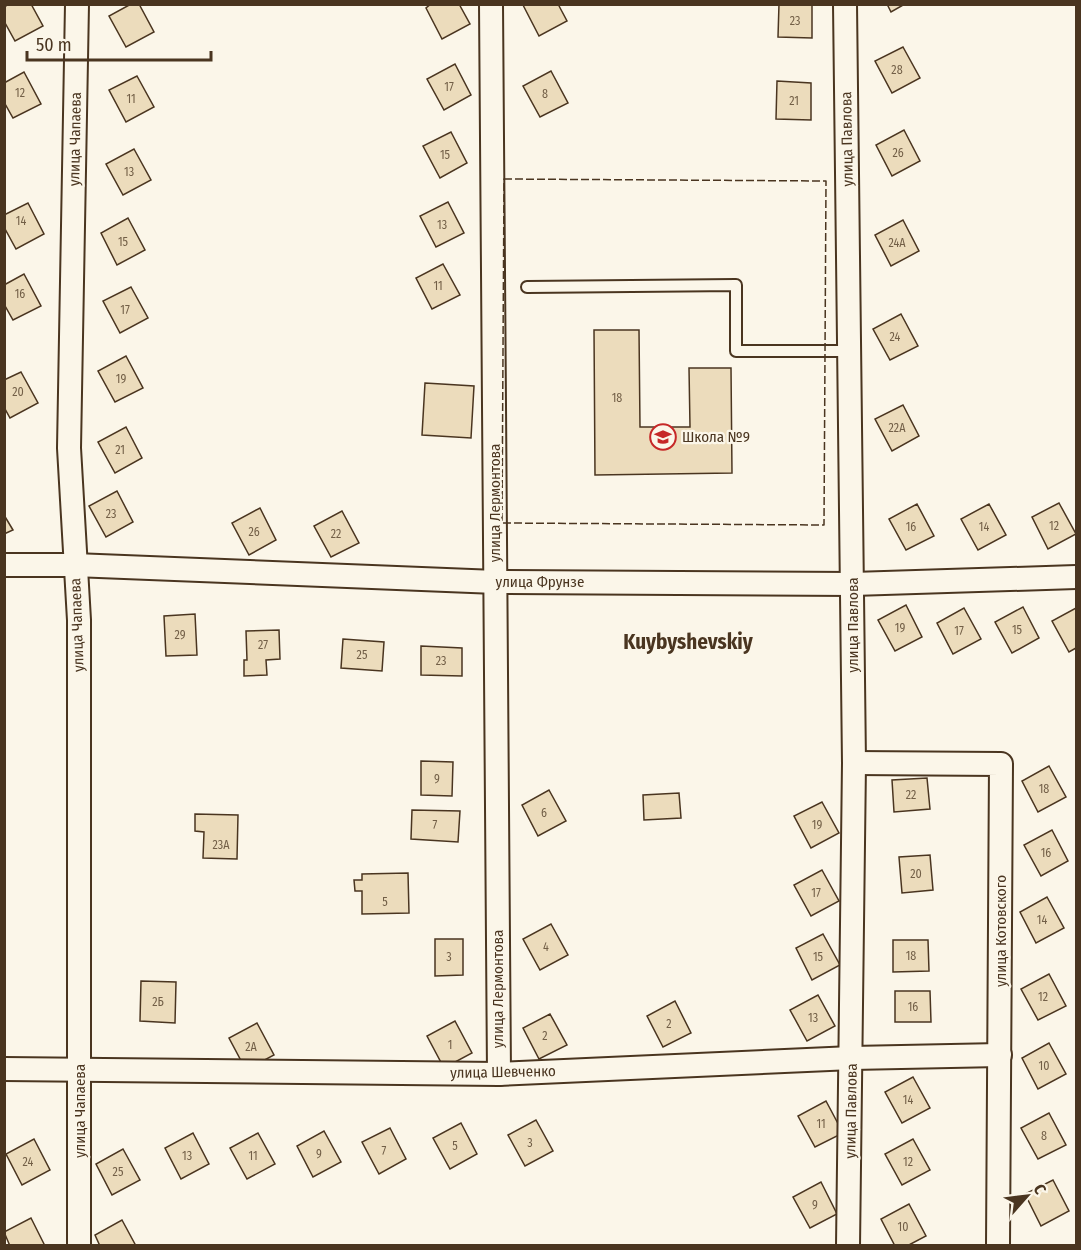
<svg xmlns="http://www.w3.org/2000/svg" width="1081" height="1250" font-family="'Fira Sans Condensed',sans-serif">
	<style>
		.building { fill: #ecdcbc; stroke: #4a3520; stroke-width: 1.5 }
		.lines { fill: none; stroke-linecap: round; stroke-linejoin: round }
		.lane-casing { stroke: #4a3520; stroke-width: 14 }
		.street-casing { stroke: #4a3520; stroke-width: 26 }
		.lane { stroke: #fbf6e9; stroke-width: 10 }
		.street { stroke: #fbf6e9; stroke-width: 22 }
		.fence { stroke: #4a3520; stroke-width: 1.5; stroke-dasharray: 8 3; stroke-linecap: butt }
		.labels { text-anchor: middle; stroke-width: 4.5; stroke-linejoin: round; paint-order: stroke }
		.number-label { font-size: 12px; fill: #725f47 }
		.street-label { font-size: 15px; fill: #4a3520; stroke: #fbf6e9 }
		.poi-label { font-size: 15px; fill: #4a3520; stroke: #fbf6e9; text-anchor: start }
		.district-label { font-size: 21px; font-weight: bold; fill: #4a3520; stroke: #fbf6e9 }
	</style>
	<rect width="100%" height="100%" fill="#fbf6e9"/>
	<g class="building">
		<polygon points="9,4 31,4 43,26 15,41 4,21 4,7"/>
		<polygon points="131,4 139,4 154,32 126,47 109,16"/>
		<polygon points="431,4 459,4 470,24 442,39 426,8"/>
		<polygon points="558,4 567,21 539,36 523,5"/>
		<polygon points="779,4 812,4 812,38 778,37"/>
		<polygon points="887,4 905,4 891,12"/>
		<polygon points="903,47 920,78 892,93 875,61"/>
		<polygon points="455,64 471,95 444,110 427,79"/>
		<polygon points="551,71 568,103 540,117 523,86"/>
		<polygon points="24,72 41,104 13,118 4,102 4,83"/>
		<polygon points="137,76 154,107 126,122 109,90"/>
		<polygon points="777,81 811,83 811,120 776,119"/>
		<polygon points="904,130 920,161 892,176 876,145"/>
		<polygon points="451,132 467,163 440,178 423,146"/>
		<polygon points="134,149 151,180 123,195 106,164"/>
		<polygon points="448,202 464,233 436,247 420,216"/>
		<polygon points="28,203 44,234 16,249 4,227 4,215"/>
		<polygon points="128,218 145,250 117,265 101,233"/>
		<polygon points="903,220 919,251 891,266 875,235"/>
		<polygon points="443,264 460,295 432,309 416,278"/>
		<polygon points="24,274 41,306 13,320 4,304 4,285"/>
		<polygon points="131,287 148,318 120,333 103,301"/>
		<polygon points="901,314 918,346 890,360 873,329"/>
		<polygon points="594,330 639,330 640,427 690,427 689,368 731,368 732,473 595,475"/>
		<polygon points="126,356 143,388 115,402 98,371"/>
		<polygon points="21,372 38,403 10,418 4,407 4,380"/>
		<polygon points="425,383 474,386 471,438 422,435"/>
		<polygon points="903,405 919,436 892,451 875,419"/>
		<polygon points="126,427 142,458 115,473 98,442"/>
		<polygon points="117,491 133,522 106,537 89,506"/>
		<polygon points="1059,503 1076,534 1048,549 1032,517"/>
		<polygon points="917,504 934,536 906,550 889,519"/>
		<polygon points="989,504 1006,535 978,550 961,519"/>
		<polygon points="260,508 276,540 249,555 232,523"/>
		<polygon points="342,511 359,543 331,557 314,526"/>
		<polygon points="4,515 13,530 4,534"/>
		<polygon points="906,605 922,637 895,651 878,620"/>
		<polygon points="1023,607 1039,638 1012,653 995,622"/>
		<polygon points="964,608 981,639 953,654 937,623"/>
		<polygon points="1076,608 1076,648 1069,652 1052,621"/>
		<polygon points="195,614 197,655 166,656 164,616"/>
		<polygon points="279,630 280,659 266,660 267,675 244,676 244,660 247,660 246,631"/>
		<polygon points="343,639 384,642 382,671 341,668"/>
		<polygon points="421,646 462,648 462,676 421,675"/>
		<polygon points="421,761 453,762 452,796 421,795"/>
		<polygon points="1049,766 1066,797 1038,812 1022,781"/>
		<polygon points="927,778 930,809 894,812 892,780"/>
		<polygon points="549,790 566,821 538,836 522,805"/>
		<polygon points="679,793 681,818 644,820 643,795"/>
		<polygon points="822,802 839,833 811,848 794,816"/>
		<polygon points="412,810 460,811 458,842 411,839"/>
		<polygon points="195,814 238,815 237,859 203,858 204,832 195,831"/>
		<polygon points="1052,830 1068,861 1041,876 1024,845"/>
		<polygon points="930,855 933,890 902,893 899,857"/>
		<polygon points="822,870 839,901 811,916 794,885"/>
		<polygon points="408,873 409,913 362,914 362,891 355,891 354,880 362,880 362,874"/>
		<polygon points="1047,897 1064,928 1036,943 1020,912"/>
		<polygon points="551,924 568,955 540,970 523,939"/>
		<polygon points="823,934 840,965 812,980 796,948"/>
		<polygon points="435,939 463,939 463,975 435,976"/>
		<polygon points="893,940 928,940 929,971 893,972"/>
		<polygon points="1049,974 1066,1006 1038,1020 1021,989"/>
		<polygon points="141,981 176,982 175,1023 140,1021"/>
		<polygon points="895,991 930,991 931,1022 895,1022"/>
		<polygon points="818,995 835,1026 807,1041 790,1010"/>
		<polygon points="675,1001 691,1033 663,1047 647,1016"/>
		<polygon points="550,1014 567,1045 539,1059 523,1028"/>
		<polygon points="455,1021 472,1053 444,1068 427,1036"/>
		<polygon points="257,1023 274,1055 246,1070 229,1038"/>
		<polygon points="1049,1043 1066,1074 1038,1089 1022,1058"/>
		<polygon points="913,1077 930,1108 902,1123 885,1092"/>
		<polygon points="826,1101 843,1133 815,1147 798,1116"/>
		<polygon points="1049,1113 1066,1145 1038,1159 1021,1128"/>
		<polygon points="536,1120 553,1151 525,1166 508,1135"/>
		<polygon points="461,1123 477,1154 450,1169 433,1138"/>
		<polygon points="390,1128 406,1159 379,1174 362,1142"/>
		<polygon points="324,1131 341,1162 313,1177 297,1146"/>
		<polygon points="193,1133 209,1164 181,1179 165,1148"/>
		<polygon points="258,1133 275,1164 247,1179 230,1148"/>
		<polygon points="34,1139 50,1170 22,1185 6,1154"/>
		<polygon points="913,1139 930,1170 902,1185 885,1154"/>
		<polygon points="123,1149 140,1180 112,1195 96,1164"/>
		<polygon points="1053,1180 1069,1211 1041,1226 1025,1194"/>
		<polygon points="821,1182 837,1214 810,1228 793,1197"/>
		<polygon points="909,1204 926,1236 907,1246 895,1246 881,1219"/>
		<polygon points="31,1218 45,1246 10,1246 4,1232"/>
		<polygon points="122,1220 136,1246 100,1246 95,1235"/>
	</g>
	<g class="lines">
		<g class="lane-casing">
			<polyline id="lane" points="527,287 736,285 736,351 850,351"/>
		</g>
		<g class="street-casing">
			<g id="street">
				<polyline points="77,4 69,448 79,620 79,1246"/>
				<polyline points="491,4 499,1074"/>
				<polyline points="845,4 854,763 848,1246"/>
				<polyline points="4,565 74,565 496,582 853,584 1076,577"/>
				<polyline points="854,763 1001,764 998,1246"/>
				<polyline points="4,1069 499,1074 852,1058 1000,1055"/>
			</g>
		</g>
		<use href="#lane" class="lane"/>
		<use href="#street" class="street"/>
		<polygon class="fence" points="504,179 826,181 824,525 502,523"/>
	</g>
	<defs>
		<g id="school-ring" transform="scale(1.35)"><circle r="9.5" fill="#fbf6e9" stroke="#c62828" stroke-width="1.5"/><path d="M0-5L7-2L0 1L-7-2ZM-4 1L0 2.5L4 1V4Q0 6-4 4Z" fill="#c62828"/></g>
	</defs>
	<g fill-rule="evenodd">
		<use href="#school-ring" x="663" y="437"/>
	</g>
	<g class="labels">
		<g class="number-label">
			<text x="795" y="25">23</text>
			<text x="897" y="74">28</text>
			<text x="449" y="91">17</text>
			<text x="20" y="97">12</text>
			<text x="545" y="98">8</text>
			<text x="131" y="103">11</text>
			<text x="794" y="105">21</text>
			<text x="898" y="157">26</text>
			<text x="445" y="159">15</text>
			<text x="129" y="176">13</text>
			<text x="21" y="225">14</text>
			<text x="442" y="229">13</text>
			<text x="123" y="246">15</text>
			<text x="897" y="247">24А</text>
			<text x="438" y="290">11</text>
			<text x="20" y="298">16</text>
			<text x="125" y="314">17</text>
			<text x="895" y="341">24</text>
			<text x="121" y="383">19</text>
			<text x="18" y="396">20</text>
			<text x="617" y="402">18</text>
			<text x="897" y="432">22А</text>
			<text x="120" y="454">21</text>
			<text x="111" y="518">23</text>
			<text x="1054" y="530">12</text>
			<text x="911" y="531">16</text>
			<text x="984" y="531">14</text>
			<text x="254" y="536">26</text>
			<text x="336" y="538">22</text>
			<text x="900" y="632">19</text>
			<text x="1017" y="634">15</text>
			<text x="959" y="635">17</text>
			<text x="180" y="639">29</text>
			<text x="263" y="649">27</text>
			<text x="362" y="659">25</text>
			<text x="441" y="665">23</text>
			<text x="437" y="783">9</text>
			<text x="1044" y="793">18</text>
			<text x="911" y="799">22</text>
			<text x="544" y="817">6</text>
			<text x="435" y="829">7</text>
			<text x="817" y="829">19</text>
			<text x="221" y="849">23А</text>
			<text x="1046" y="857">16</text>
			<text x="916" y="878">20</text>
			<text x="816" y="897">17</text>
			<text x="385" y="906">5</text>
			<text x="1042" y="924">14</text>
			<text x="546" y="951">4</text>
			<text x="911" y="960">18</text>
			<text x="449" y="961">3</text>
			<text x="818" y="961">15</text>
			<text x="1043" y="1001">12</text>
			<text x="158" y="1006">2Б</text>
			<text x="913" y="1011">16</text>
			<text x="813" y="1022">13</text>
			<text x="669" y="1028">2</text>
			<text x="545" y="1040">2</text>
			<text x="450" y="1049">1</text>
			<text x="251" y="1051">2А</text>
			<text x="1044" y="1070">10</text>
			<text x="908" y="1104">14</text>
			<text x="821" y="1128">11</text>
			<text x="1044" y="1140">8</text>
			<text x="530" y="1147">3</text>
			<text x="455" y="1150">5</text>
			<text x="384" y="1155">7</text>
			<text x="319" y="1158">9</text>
			<text x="187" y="1160">13</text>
			<text x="253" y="1160">11</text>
			<text x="28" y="1166">24</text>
			<text x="908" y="1166">12</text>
			<text x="118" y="1176">25</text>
			<text x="815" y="1209">9</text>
			<text x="903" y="1231">10</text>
		</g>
		<g class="street-label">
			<text transform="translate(75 139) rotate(-89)" y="5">улица Чапаева</text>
			<text transform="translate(847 139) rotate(-91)" y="5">улица Павлова</text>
			<text transform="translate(495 503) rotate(-90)" y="5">улица Лермонтова</text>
			<text x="540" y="587">улица Фрунзе</text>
			<text transform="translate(77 625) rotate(-92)" y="5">улица Чапаева</text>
			<text transform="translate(853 625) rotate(-90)" y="5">улица Павлова</text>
			<text transform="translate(1001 931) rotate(-90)" y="5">улица Котовского</text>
			<text transform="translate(498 989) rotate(-90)" y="5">улица Лермонтова</text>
			<text transform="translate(503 1072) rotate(-1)" y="5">улица Шевченко</text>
			<text transform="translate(80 1111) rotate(-90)" y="5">улица Чапаева</text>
			<text transform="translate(851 1111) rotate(-89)" y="5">улица Павлова</text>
		</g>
		<g class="poi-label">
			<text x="682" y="442">Школа №9</text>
		</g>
		<g class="district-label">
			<text x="688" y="649">Kuybyshevskiy</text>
		</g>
	</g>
	<rect width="1081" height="1250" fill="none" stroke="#4a3520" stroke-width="12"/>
	<g transform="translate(1027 1196) rotate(62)" stroke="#fbf6e9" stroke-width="4.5" paint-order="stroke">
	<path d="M0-4.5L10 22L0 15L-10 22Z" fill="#4a3520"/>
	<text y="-9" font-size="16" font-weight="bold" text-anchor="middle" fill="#4a3520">С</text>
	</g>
	<path d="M27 51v9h184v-9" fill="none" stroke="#4a3520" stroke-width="3"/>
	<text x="36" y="51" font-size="18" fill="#4a3520" stroke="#fbf6e9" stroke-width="4.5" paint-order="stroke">50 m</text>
</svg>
